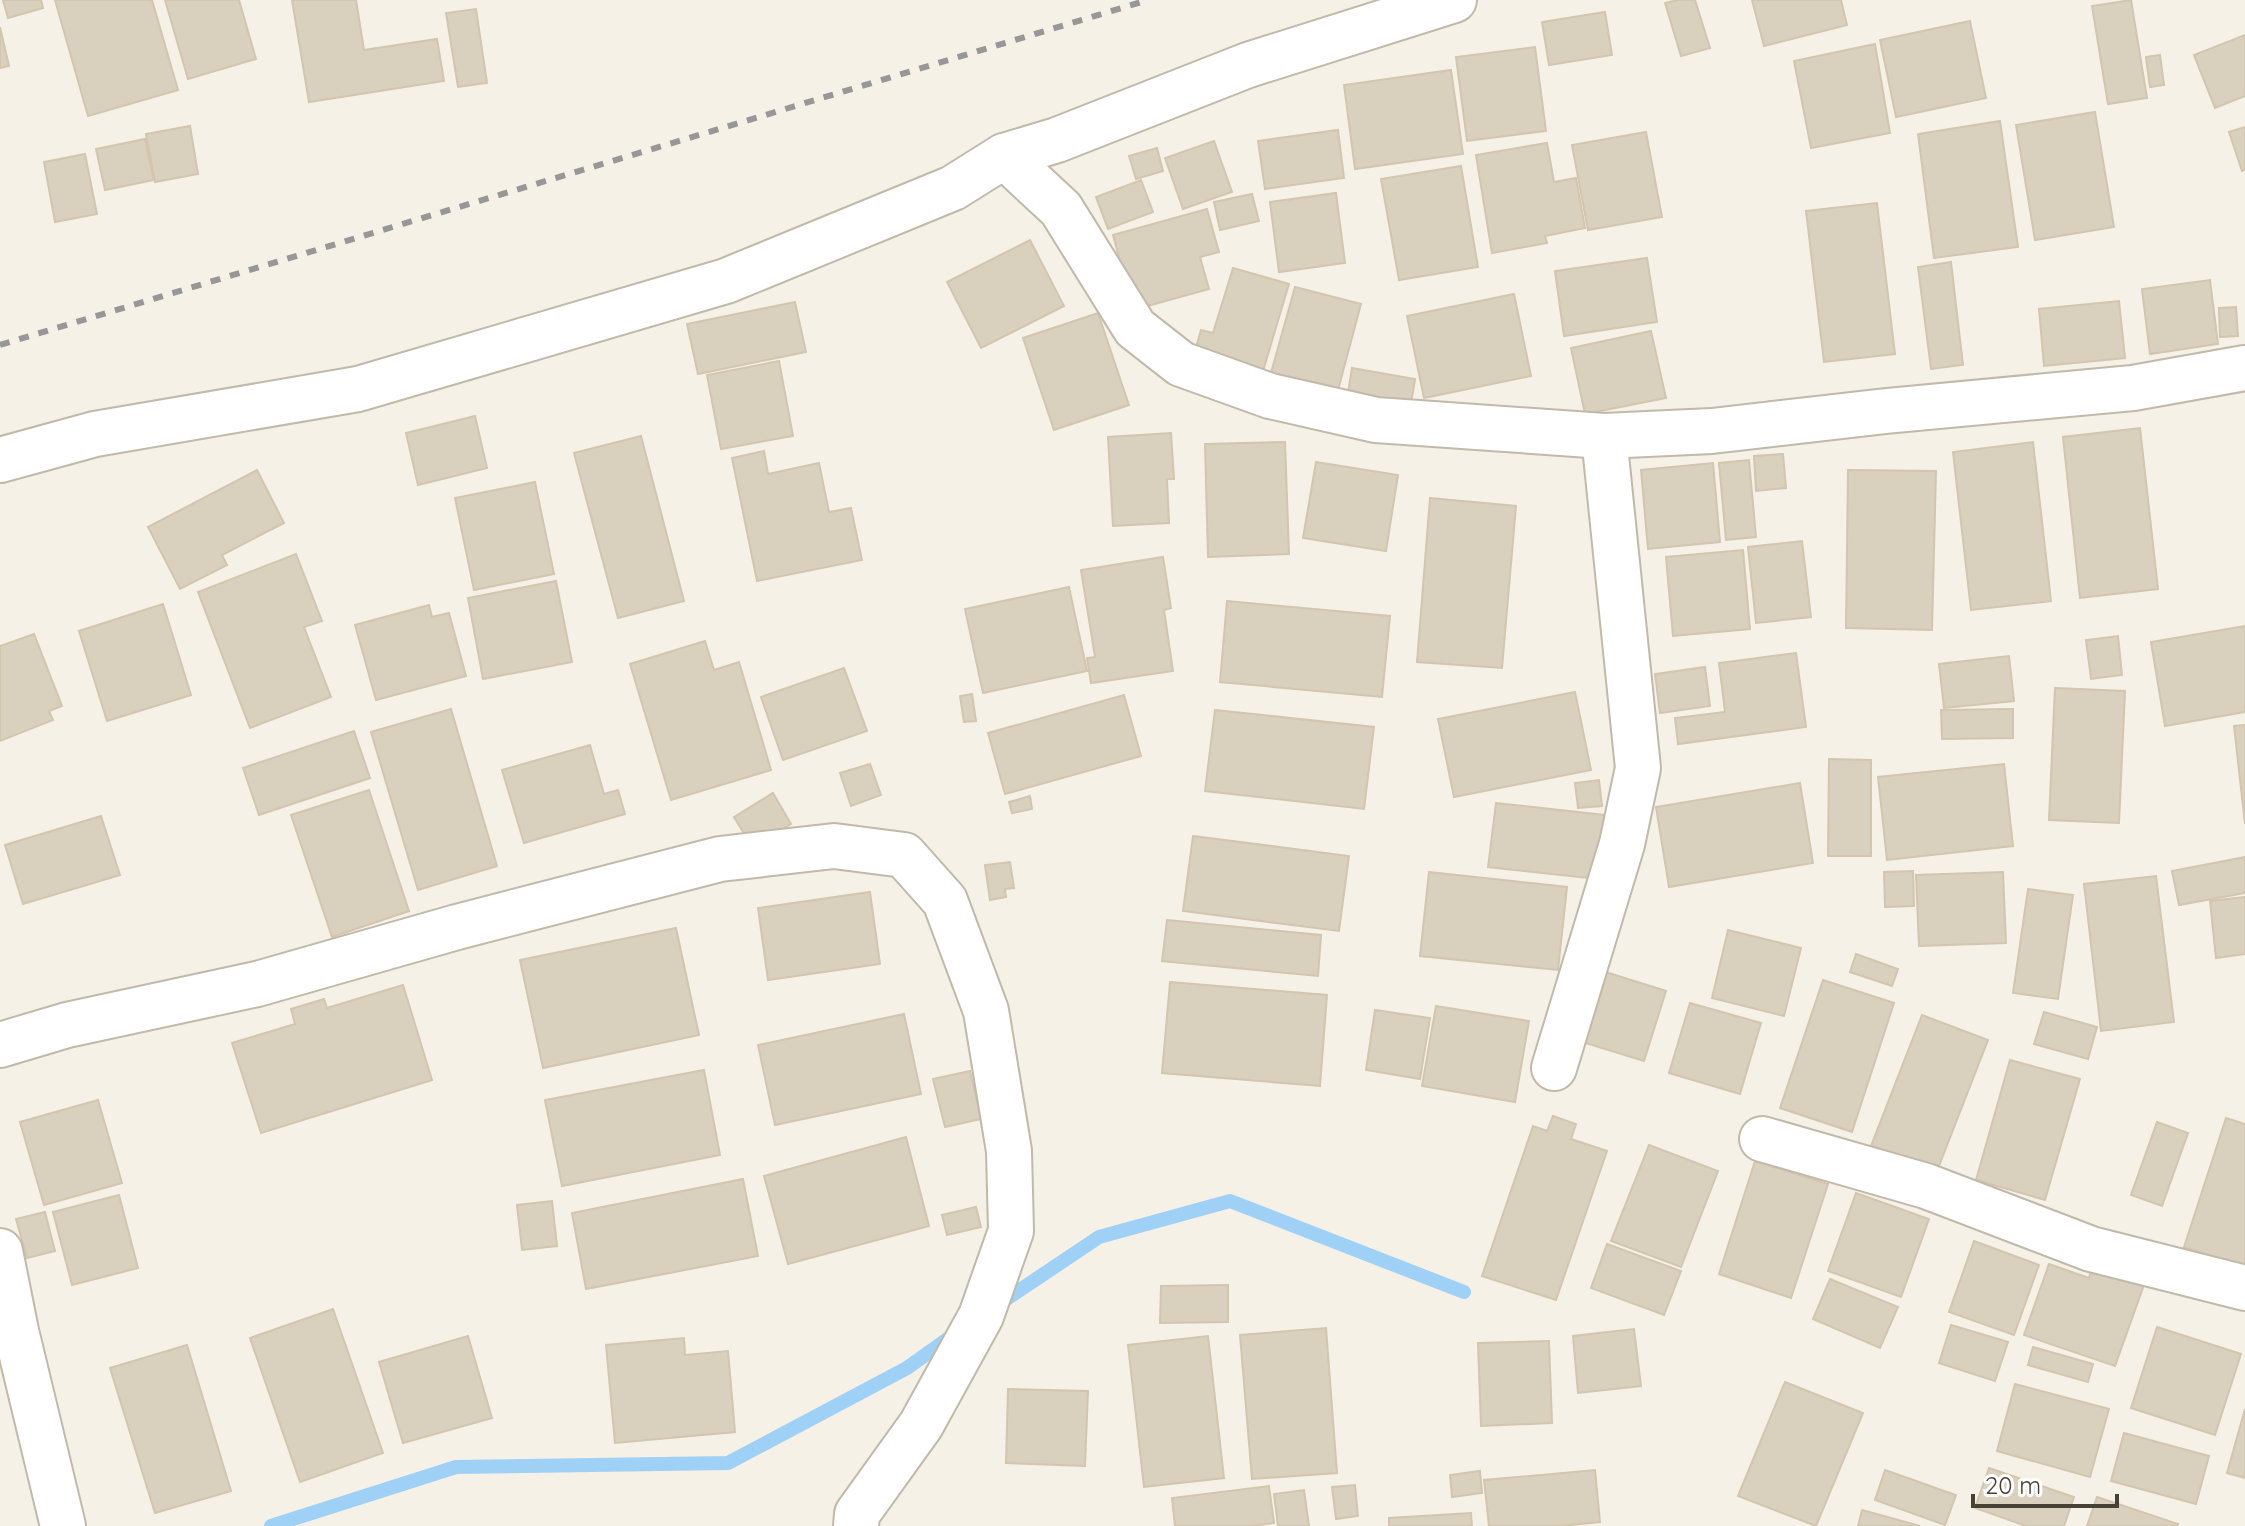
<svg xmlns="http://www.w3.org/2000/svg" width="2245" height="1526" font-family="Quicksand,sans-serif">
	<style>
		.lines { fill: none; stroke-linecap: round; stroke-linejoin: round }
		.stream { stroke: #9fd0f6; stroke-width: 14 }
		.building { fill: #dad0be; stroke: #d3c5ae; stroke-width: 2 }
		.street-casing { stroke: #c1b9a9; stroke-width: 48 }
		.street { stroke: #fff; stroke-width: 44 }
		.rail { stroke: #979797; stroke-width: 6; stroke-dasharray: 10 10; stroke-linecap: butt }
	</style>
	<rect width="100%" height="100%" fill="#f5f1e7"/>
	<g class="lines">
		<g class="stream">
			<polyline points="996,1306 1099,1237 1230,1201 1464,1292"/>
			<polyline points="271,1526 456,1467 728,1463 907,1368 956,1333"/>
		</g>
	</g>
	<g class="building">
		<polygon points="3,0 41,0 43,8 8,18"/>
		<polygon points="55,0 152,0 178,90 88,116"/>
		<polygon points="165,0 239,0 256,59 188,79"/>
		<polygon points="292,0 356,0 364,50 437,39 444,81 309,102"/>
		<polygon points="1678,0 1695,0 1710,48 1681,56 1665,3"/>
		<polygon points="1752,0 1841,0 1847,25 1764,46"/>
		<polygon points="2131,0 2147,98 2108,104 2092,6"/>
		<polygon points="476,9 487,83 458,87 446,13"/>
		<polygon points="1605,12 1612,55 1549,65 1542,22"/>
		<polygon points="1970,21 1986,98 1896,117 1880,40"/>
		<polygon points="0,27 9,66 0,68"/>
		<polygon points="2245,35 2245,96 2215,108 2194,55"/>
		<polygon points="1875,44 1890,133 1811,148 1794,61"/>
		<polygon points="1535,47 1546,131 1467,141 1456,57"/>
		<polygon points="2160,55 2164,85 2150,87 2146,57"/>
		<polygon points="1451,70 1463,154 1355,169 1344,85"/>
		<polygon points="2095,112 2114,227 2035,240 2016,125"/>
		<polygon points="2000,121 2018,247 1934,258 1918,134"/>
		<polygon points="190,126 198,174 155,182 146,134"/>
		<polygon points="2245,127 2245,170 2242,171 2229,132"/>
		<polygon points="1338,130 1344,178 1265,189 1258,141"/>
		<polygon points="1646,132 1662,217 1588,230 1572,145"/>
		<polygon points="145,139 154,180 105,190 96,149"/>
		<polygon points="1214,141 1232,192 1183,209 1165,158"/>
		<polygon points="1547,143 1554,182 1576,178 1585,228 1545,236 1547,243 1492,253 1476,155"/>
		<polygon points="1157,148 1163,171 1136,179 1129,156"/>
		<polygon points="85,154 97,214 55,222 44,162"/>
		<polygon points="1461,166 1478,267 1399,280 1381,179"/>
		<polygon points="1141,180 1153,212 1108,229 1096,197"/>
		<polygon points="1336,193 1345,263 1279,272 1270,202"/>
		<polygon points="1252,194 1259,221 1220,230 1214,202"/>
		<polygon points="1877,203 1895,354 1824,362 1806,211"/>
		<polygon points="1207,209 1219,252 1200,257 1209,289 1133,310 1113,235"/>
		<polygon points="1030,240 1064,306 981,348 947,282"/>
		<polygon points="1647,258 1657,322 1564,336 1555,271"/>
		<polygon points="1951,262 1963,365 1931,369 1918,267"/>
		<polygon points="1233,268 1289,284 1263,371 1195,351 1201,330 1213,333"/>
		<polygon points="2210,280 2218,344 2150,354 2142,289"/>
		<polygon points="1295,287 1361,304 1338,390 1271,373"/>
		<polygon points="1514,294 1531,376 1424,398 1407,316"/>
		<polygon points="2119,301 2125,358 2044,366 2039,309"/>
		<polygon points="795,302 806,352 698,374 687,324"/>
		<polygon points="2236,307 2238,336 2220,337 2219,308"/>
		<polygon points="1098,313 1129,405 1054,430 1023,338"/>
		<polygon points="1651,331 1666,398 1585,414 1571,348"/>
		<polygon points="779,361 793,436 721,449 707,375"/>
		<polygon points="1352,368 1415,379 1409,416 1346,406"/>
		<polygon points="475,416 487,468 418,485 406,433"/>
		<polygon points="2140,428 2158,589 2080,598 2063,437"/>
		<polygon points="1171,433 1174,479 1167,479 1169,523 1113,526 1108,437"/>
		<polygon points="641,436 684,601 618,618 574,453"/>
		<polygon points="1285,442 1289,554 1208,557 1205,444"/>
		<polygon points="2033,442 2051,601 1971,610 1953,452"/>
		<polygon points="764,451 768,474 819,463 829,512 851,508 862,560 757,581 732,458"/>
		<polygon points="1783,454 1786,488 1756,491 1754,456"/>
		<polygon points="1749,460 1756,537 1726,540 1719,463"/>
		<polygon points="1316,462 1398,475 1386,551 1303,538"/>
		<polygon points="1713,463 1720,542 1648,549 1641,470"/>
		<polygon points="257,470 284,523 222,555 227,565 180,589 148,527"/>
		<polygon points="1848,470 1936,471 1932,630 1846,628"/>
		<polygon points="535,482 554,574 474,590 455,498"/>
		<polygon points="1430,498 1516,506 1502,668 1417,662"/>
		<polygon points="1802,541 1811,617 1756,623 1748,547"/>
		<polygon points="1743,550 1750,629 1673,636 1666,557"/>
		<polygon points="296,554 322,621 304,627 331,697 250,728 198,592"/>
		<polygon points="1163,557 1171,608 1164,610 1173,671 1091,683 1087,658 1095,657 1081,570"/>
		<polygon points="556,581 572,662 483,679 468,598"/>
		<polygon points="1069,587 1087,671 983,693 965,609"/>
		<polygon points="1227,601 1390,616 1382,697 1220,682"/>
		<polygon points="163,604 191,695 107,721 79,631"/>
		<polygon points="429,605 432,617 449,613 466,676 376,700 355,625"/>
		<polygon points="2245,626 2245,712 2165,726 2151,642"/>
		<polygon points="34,634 62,706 49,711 53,720 0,741 0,646"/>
		<polygon points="2118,636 2122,675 2091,679 2086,640"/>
		<polygon points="705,641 714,670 739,662 771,770 671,800 630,664"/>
		<polygon points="1796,653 1806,727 1678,744 1675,718 1725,712 1719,663"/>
		<polygon points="2009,656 2014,701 1944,708 1939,664"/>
		<polygon points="1705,667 1710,706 1660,713 1655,674"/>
		<polygon points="844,668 867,731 783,760 761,697"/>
		<polygon points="2055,688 2125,691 2119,823 2049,820"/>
		<polygon points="1575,692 1591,770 1454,797 1438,719"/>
		<polygon points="972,694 976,721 964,722 960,696"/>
		<polygon points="1124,695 1141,756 1005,794 988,733"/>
		<polygon points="451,709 497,866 418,890 371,732"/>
		<polygon points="2013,709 2013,738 1942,739 1941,710"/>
		<polygon points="1215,710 1374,727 1364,809 1205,791"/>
		<polygon points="2245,725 2245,824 2234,726"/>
		<polygon points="354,731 370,778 259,815 243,768"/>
		<polygon points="590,745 604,794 618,790 625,814 524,843 502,770"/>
		<polygon points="1829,759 1871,760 1871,856 1828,856"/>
		<polygon points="870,764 881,795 851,806 840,773"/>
		<polygon points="2004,764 2013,846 1887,860 1878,777"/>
		<polygon points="1599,780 1602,806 1578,808 1575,783"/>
		<polygon points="1800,783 1813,863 1669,887 1656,807"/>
		<polygon points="369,790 409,911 332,937 291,815"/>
		<polygon points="773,793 791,824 752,847 734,817"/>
		<polygon points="1030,796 1032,809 1012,813 1009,802"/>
		<polygon points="1496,803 1604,815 1597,879 1488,867"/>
		<polygon points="101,816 120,875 23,904 5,845"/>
		<polygon points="1193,836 1349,856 1339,931 1183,911"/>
		<polygon points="2245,857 2245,893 2179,905 2172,871"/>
		<polygon points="1010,862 1014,888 1005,889 1006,897 990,900 985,865"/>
		<polygon points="1913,871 1914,906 1885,907 1884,872"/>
		<polygon points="1429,872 1567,887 1558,970 1420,956"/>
		<polygon points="2003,872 2006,943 1919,946 1916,875"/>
		<polygon points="2156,876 2174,1022 2101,1031 2084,884"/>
		<polygon points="2028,889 2073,895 2058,999 2013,993"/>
		<polygon points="870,892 880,964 768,980 758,908"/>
		<polygon points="2245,897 2245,954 2216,958 2210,901"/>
		<polygon points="1167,920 1321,935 1318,976 1162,961"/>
		<polygon points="676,928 699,1035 543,1068 520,960"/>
		<polygon points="1728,930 1801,948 1784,1016 1712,998"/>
		<polygon points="1856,954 1898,969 1892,986 1850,972"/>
		<polygon points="1596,969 1666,991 1644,1061 1573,1039"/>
		<polygon points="1823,980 1894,1003 1852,1132 1780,1108"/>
		<polygon points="1170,982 1327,995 1320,1086 1162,1073"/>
		<polygon points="403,985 432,1080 261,1133 232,1043 295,1024 291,1009 324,999 327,1008"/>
		<polygon points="1690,1003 1761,1023 1740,1094 1669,1073"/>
		<polygon points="1436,1006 1529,1021 1515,1102 1422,1086"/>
		<polygon points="1375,1010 1430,1018 1420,1079 1366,1070"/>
		<polygon points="2044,1012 2097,1027 2088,1059 2034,1044"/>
		<polygon points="904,1014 921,1094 775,1125 758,1045"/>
		<polygon points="1922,1015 1988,1040 1937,1171 1871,1146"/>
		<polygon points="2010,1060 2080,1079 2045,1200 1976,1180"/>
		<polygon points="704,1070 720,1155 562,1186 545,1100"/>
		<polygon points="970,1071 981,1119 945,1127 933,1079"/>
		<polygon points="98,1100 122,1183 44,1205 20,1122"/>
		<polygon points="1553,1116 1576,1124 1571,1139 1607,1151 1556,1300 1482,1276 1533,1126 1547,1131"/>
		<polygon points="2226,1118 2245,1124 2245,1267 2184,1247"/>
		<polygon points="2157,1122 2188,1133 2162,1206 2131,1195"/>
		<polygon points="906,1137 929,1226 788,1264 764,1176"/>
		<polygon points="1649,1145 1718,1171 1681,1267 1611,1241"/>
		<polygon points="1755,1161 1828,1184 1791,1298 1719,1274"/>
		<polygon points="743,1179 758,1256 586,1289 572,1213"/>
		<polygon points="1856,1193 1929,1219 1901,1297 1828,1271"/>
		<polygon points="119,1195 138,1268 72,1285 53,1212"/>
		<polygon points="552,1201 557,1246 522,1250 517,1205"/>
		<polygon points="976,1207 981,1227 947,1235 942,1215"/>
		<polygon points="45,1212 55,1251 27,1258 16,1219"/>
		<polygon points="1974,1241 2039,1265 2014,1335 1949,1312"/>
		<polygon points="1607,1244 1681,1271 1664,1315 1591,1288"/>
		<polygon points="2049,1264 2089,1278 2093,1264 2145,1282 2115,1366 2024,1335"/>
		<polygon points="1830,1279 1898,1307 1880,1348 1813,1319"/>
		<polygon points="1228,1285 1228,1322 1160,1323 1161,1286"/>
		<polygon points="333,1309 383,1453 300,1482 250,1338"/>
		<polygon points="1951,1325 2008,1342 1995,1381 1939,1363"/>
		<polygon points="2157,1327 2241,1354 2215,1435 2131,1408"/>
		<polygon points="1326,1328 1337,1473 1252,1479 1240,1335"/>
		<polygon points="1634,1329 1641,1386 1578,1393 1573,1336"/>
		<polygon points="468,1336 492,1418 403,1443 379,1362"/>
		<polygon points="1208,1336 1224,1478 1144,1487 1128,1345"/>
		<polygon points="684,1338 685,1355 728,1351 735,1432 615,1443 606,1345"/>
		<polygon points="1549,1341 1552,1423 1481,1426 1478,1343"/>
		<polygon points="187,1345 231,1491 155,1513 110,1368"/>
		<polygon points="2033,1347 2093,1364 2088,1382 2028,1365"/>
		<polygon points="1785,1382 1863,1413 1816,1526 1738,1496"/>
		<polygon points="2015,1384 2109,1409 2090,1477 1997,1451"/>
		<polygon points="1008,1389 1088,1391 1085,1466 1006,1463"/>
		<polygon points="2245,1409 2245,1478 2227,1473"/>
		<polygon points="2124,1433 2209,1456 2196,1504 2111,1481"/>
		<polygon points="1989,1468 2074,1497 2064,1526 2026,1526 1975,1508"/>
		<polygon points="1595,1470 1600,1522 1560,1526 1489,1526 1484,1480"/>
		<polygon points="1885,1470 1956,1495 1945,1525 1875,1500"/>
		<polygon points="1480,1471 1482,1493 1452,1497 1450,1475"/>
		<polygon points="1355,1485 1358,1516 1336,1519 1332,1487"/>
		<polygon points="1269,1486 1274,1523 1251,1526 1175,1526 1172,1498"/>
		<polygon points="1304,1490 1309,1526 1278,1526 1274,1494"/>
		<polygon points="2097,1497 2178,1524 2177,1526 2087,1526"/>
		<polygon points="1862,1510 1920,1526 1858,1526"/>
		<polygon points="1471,1513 1472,1526 1389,1526 1389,1518"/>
	</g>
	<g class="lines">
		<g class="street-casing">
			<g id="street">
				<polyline points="1004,156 1061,209 1135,328 1181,364 1270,396 1376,420 1604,436 1712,431 1886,411 2133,388 2245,368"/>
				<polyline points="0,460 95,434 358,389 726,281 953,188 1004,156 1057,140 1248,65 1454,0"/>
				<polyline points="0,1045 67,1025 257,984 457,927 720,859 834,846 904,855 945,901 986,1011 1009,1151 1011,1231 981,1316 921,1425 857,1514 856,1526"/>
				<polyline points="1554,1068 1622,844 1638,768 1604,436"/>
				<polyline points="1762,1139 1926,1186 2091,1249 2245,1288"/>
				<polyline points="0,1251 16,1331 63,1526"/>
			</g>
		</g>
		<use href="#street" class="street"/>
		<polyline class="rail" points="0,345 1148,0"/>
	</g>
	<path d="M1973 1494v12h144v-12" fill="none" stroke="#484135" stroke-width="4"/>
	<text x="1985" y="1494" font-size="24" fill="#484135" stroke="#ffffff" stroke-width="6" paint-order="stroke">20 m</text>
</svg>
